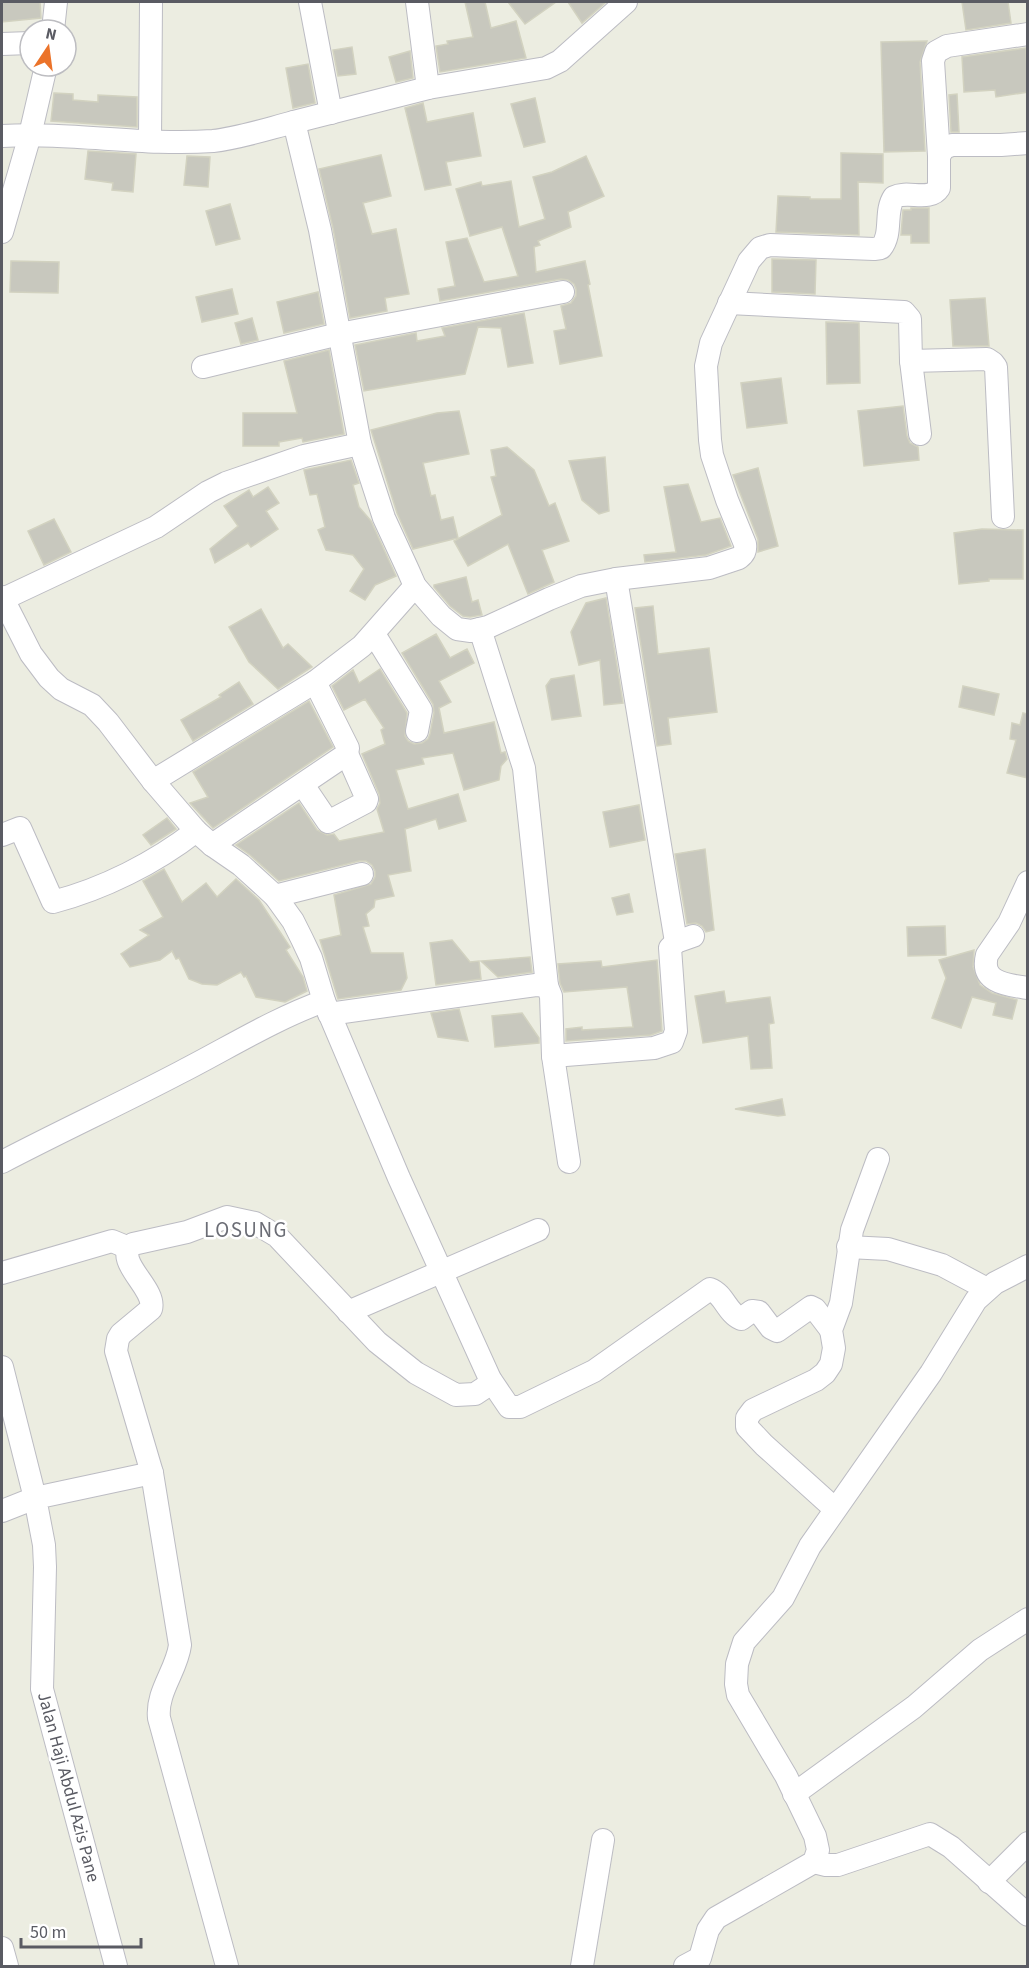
<svg xmlns="http://www.w3.org/2000/svg" width="1029" height="1968" font-family="'Source Sans 3',sans-serif">
	<style>
		.building { fill: #c8c8be; stroke: #d2d2c0; stroke-width: 1.5 }
		.lines { fill: none; stroke-linecap: round; stroke-linejoin: round }
		.minor-casing { stroke: #bcbcc3; stroke-width: 24 }
		.minor { stroke: #fff; stroke-width: 22 }
		.labels { text-anchor: middle; stroke-width: 5; stroke-linejoin: round; paint-order: stroke }
		.street-label { font-size: 18px; fill: #5a5b63; stroke: #fff }
		.quarter-label { font-size: 21px; letter-spacing: 1.5px; fill: #6b6d75; stroke: #fff }
	</style>
	<rect width="100%" height="100%" fill="#ecede1"/>
	<g class="building">
		<polygon points="2,2 40,2 41,18 2,22"/>
		<polygon points="465,2 485,2 491,28 516,21 526,58 440,72 436,46 448,44 447,41 473,37"/>
		<polygon points="508,2 556,2 525,24"/>
		<polygon points="568,2 606,2 582,23"/>
		<polygon points="962,2 1008,2 1011,23 966,30"/>
		<polygon points="927,41 920,62 925,151 884,152 881,42"/>
		<polygon points="352,47 356,74 338,76 333,50"/>
		<polygon points="1026,48 1028,92 996,97 995,90 964,92 962,57"/>
		<polygon points="410,51 413,78 396,82 389,57"/>
		<polygon points="308,64 315,103 293,108 286,68"/>
		<polygon points="54,93 73,94 73,100 98,102 98,95 137,97 137,127 51,121"/>
		<polygon points="957,94 959,132 951,132 949,95"/>
		<polygon points="535,98 545,142 524,147 511,104"/>
		<polygon points="423,103 427,122 473,113 481,156 446,162 451,185 425,190 405,108"/>
		<polygon points="88,151 136,154 133,192 112,190 113,183 85,179"/>
		<polygon points="841,153 883,154 883,183 858,182 859,235 776,232 778,196 810,197 810,199 841,199"/>
		<polygon points="381,155 391,196 363,203 372,234 396,229 409,294 385,298 387,311 350,318 333,228 319,169"/>
		<polygon points="187,156 210,157 208,187 184,185"/>
		<polygon points="586,156 604,196 568,212 571,227 538,241 540,245 534,247 536,272 585,261 590,284 588,285 602,356 560,364 554,331 566,329 561,306 571,303 576,296 576,289 574,284 568,280 561,279 440,301 438,289 455,286 446,242 467,238 484,282 518,276 502,227 470,236 456,189 481,182 482,186 511,181 519,227 545,219 533,177 552,172"/>
		<polygon points="230,204 240,239 216,245 206,211"/>
		<polygon points="911,208 929,208 929,243 911,243 911,235 901,235 903,210 911,210"/>
		<polygon points="772,259 816,260 815,294 772,292"/>
		<polygon points="11,261 59,262 58,293 10,292"/>
		<polygon points="232,289 238,314 202,322 196,297"/>
		<polygon points="318,292 324,324 284,333 277,302"/>
		<polygon points="985,298 989,346 953,346 950,300"/>
		<polygon points="524,313 533,363 508,367 501,328 478,327 465,374 364,391 355,345 416,333 417,341 445,336 442,328"/>
		<polygon points="252,318 258,340 241,344 235,323"/>
		<polygon points="826,322 859,323 860,383 827,384"/>
		<polygon points="329,350 344,434 303,442 302,438 279,442 279,446 243,446 243,413 297,413 284,361"/>
		<polygon points="781,378 787,423 747,428 741,383"/>
		<polygon points="903,406 907,436 910,443 918,447 919,460 864,466 858,411"/>
		<polygon points="459,411 469,454 423,463 431,496 435,495 441,520 453,517 458,538 413,549 397,513 371,430 437,413"/>
		<polygon points="507,447 534,470 549,506 555,503 569,541 542,550 554,582 528,594 508,544 468,566 454,541 502,515 491,477 496,476 491,450"/>
		<polygon points="605,457 609,511 599,514 582,500 569,461"/>
		<polygon points="351,460 359,483 353,485 359,507 371,521 396,576 375,585 365,600 350,591 364,569 353,555 326,550 318,530 325,527 317,494 310,495 304,470"/>
		<polygon points="758,468 778,546 758,552 758,539 733,475"/>
		<polygon points="688,484 701,522 720,518 731,546 706,555 645,562 644,555 676,552 664,487"/>
		<polygon points="268,487 279,503 266,511 278,529 251,547 248,543 215,563 210,549 238,526 224,506 249,490 253,497"/>
		<polygon points="54,519 71,552 44,565 28,531"/>
		<polygon points="982,529 1023,530 1023,579 989,579 989,581 959,584 954,533"/>
		<polygon points="466,577 472,602 478,600 482,615 470,617 463,616 450,606 434,587 434,585"/>
		<polygon points="606,598 623,703 604,705 600,660 579,665 571,632 586,603"/>
		<polygon points="653,606 658,654 709,648 717,712 668,718 671,744 657,746 635,608"/>
		<polygon points="261,609 283,648 288,644 312,667 278,689 249,662 229,627"/>
		<polygon points="436,634 450,658 467,649 474,663 439,681 451,702 439,708 444,733 494,722 501,753 505,752 507,759 501,766 499,780 464,790 453,753 422,758 424,764 396,770 408,809 458,794 466,821 439,829 436,819 405,829 411,871 388,875 394,896 375,900 374,907 366,914 369,926 363,927 371,953 403,953 407,978 401,990 338,999 320,940 341,935 334,895 371,884 375,877 375,871 372,865 366,861 359,861 279,881 250,855 236,845 299,803 317,830 327,835 334,834 339,841 384,832 377,809 380,803 379,794 362,754 385,744 381,730 384,728 365,699 344,710 332,686 353,670 359,683 380,669 407,713 405,736 408,741 414,744 422,743 428,739 430,734 434,713 433,704 402,653"/>
		<polygon points="574,675 581,716 552,720 546,686 551,679"/>
		<polygon points="239,682 253,704 193,741 181,720 221,697 219,695"/>
		<polygon points="963,686 999,694 994,715 959,707"/>
		<polygon points="309,701 333,747 213,828 190,803 208,797 193,772"/>
		<polygon points="1023,713 1028,714 1028,778 1007,773 1016,740 1010,739 1012,723 1020,725"/>
		<polygon points="639,805 645,840 610,847 603,812"/>
		<polygon points="167,818 176,829 151,845 143,835"/>
		<polygon points="705,849 714,930 706,932 702,926 696,923 687,924 675,854"/>
		<polygon points="164,869 182,902 206,883 217,897 236,879 259,900 290,947 286,950 303,977 307,991 285,1002 256,997 246,976 244,977 241,972 217,985 202,984 189,979 179,958 176,959 172,951 160,960 130,967 121,954 149,935 140,930 163,917 143,881"/>
		<polygon points="629,894 633,912 617,915 612,898"/>
		<polygon points="945,926 946,955 908,956 907,927"/>
		<polygon points="452,940 470,962 479,961 481,979 436,985 430,943"/>
		<polygon points="974,950 973,967 980,985 992,993 1017,1000 1012,1019 993,1015 996,1003 972,997 961,1028 932,1018 946,978 939,960"/>
		<polygon points="530,957 532,972 498,977 481,961"/>
		<polygon points="657,960 662,1031 651,1035 566,1041 566,1029 582,1027 582,1030 633,1027 627,987 564,992 560,983 558,964 601,961 602,967"/>
		<polygon points="724,991 726,1003 770,997 774,1023 769,1024 772,1068 751,1069 748,1036 703,1043 695,996"/>
		<polygon points="459,1009 468,1041 438,1037 431,1013"/>
		<polygon points="522,1013 539,1038 539,1043 495,1047 492,1016"/>
		<polygon points="782,1099 785,1115 778,1116 735,1109"/>
	</g>
	<g class="lines">
		<g class="minor-casing">
			<g id="minor">
				<polyline points="310,2 331,113"/>
				<polyline points="417,2 428,88"/>
				<polyline points="53,30 56,2"/>
				<polyline points="2,44 30,43"/>
				<polyline points="294,122 428,88 546,68 560,61 626,2"/>
				<path d="M 2,136 C 72,132 143,146 213,141 C 240,138 267,129 294,122 L 320,230 L 360,444 L 384,518 L 408,570 L 415,586 L 441,616 L 457,629 L 471,631 L 488,627 L 549,599 L 581,586 L 616,579 L 709,568 L 739,558 C 744,554 746,551 745,544 L 727,500 L 712,455 L 710,440 L 706,366 L 711,343 L 749,261 L 760,248 L 770,245 L 874,249 L 881,248 C 893,233 884,212 894,197 C 908,190 930,202 939,188 L 939,156 L 933,61 L 936,52 L 947,46 L 1028,34"/>
				<polyline points="150,140 151,2"/>
				<polyline points="939,156 944,148 952,145 1001,145 1028,143"/>
				<polyline points="2,232 30,135 46,66"/>
				<polyline points="729,303 904,312 910,319 911,361 920,434"/>
				<polyline points="911,361 987,359 993,363 996,367 1003,517"/>
				<polyline points="203,367 339,334 563,292"/>
				<polyline points="616,579 676,942"/>
				<path d="M 2,597 L 31,654 L 49,678 L 61,689 L 92,705 L 108,722 L 153,781 L 196,831 L 212,845 L 241,865 L 275,896 L 293,921 L 302,939 L 311,958 L 324,1001 L 399,1178 L 490,1379 L 509,1407 L 520,1407 L 594,1371 L 710,1289 C 724,1294 727,1313 741,1319 L 752,1311 L 759,1312 L 771,1328 L 777,1331 L 811,1307 L 815,1309 L 831,1330"/>
				<polyline points="3,599 156,527 208,492 226,483 304,456 360,444"/>
				<polyline points="480,629 524,768 547,986"/>
				<polyline points="374,634 421,710 417,731"/>
				<polyline points="153,781 315,682 362,646 415,586"/>
				<polyline points="303,785 328,822 366,802 367,799 347,754"/>
				<path d="M 2,835 L 20,828 L 53,902 C 103,889 155,863 196,831"/>
				<polyline points="212,845 347,754 348,748 315,682"/>
				<path d="M 1028,882 L 1009,923 L 987,955 C 980,983 1007,985 1028,988"/>
				<polyline points="275,896 362,874"/>
				<polyline points="329,1014 536,985 547,986 551,996 553,1056 569,1162"/>
				<polyline points="553,1056 654,1048 672,1042 676,1031 670,948 676,942 693,936"/>
				<path d="M 2,1162 C 61,1131 122,1103 181,1072 C 228,1048 274,1019 324,1001"/>
				<polyline points="848,1247 888,1249 942,1265 987,1289"/>
				<polyline points="2,1273 112,1241 129,1248"/>
				<polyline points="348,1312 538,1230"/>
				<polyline points="2,1367 35,1498 2,1511"/>
				<polyline points="835,1509 764,1445 747,1427 747,1418 753,1410 816,1380 825,1373 831,1364 834,1348 831,1330 841,1303 852,1230 878,1159"/>
				<polyline points="794,1794 914,1707 980,1650 1028,1619"/>
				<polyline points="814,1862 826,1865 838,1865 930,1834 951,1847 1028,1915"/>
				<polyline points="989,1882 1028,1843"/>
				<polyline points="2,1948 7,1966"/>
				<polyline points="116,1966 42,1689 45,1567 44,1545 35,1498 152,1473"/>
				<path d="M 227,1966 L 159,1718 C 156,1692 177,1670 180,1645 L 152,1473 L 116,1351 L 118,1339 L 121,1334 L 151,1309 C 157,1288 112,1261 133,1244 L 187,1232 L 227,1217 L 255,1223 L 277,1236 L 377,1342 L 416,1373 L 456,1395 L 475,1394 L 487,1386 L 490,1379"/>
				<polyline points="582,1966 603,1840"/>
				<polyline points="685,1966 700,1958 708,1930 716,1918 814,1862 818,1850 815,1836 786,1776 738,1695 736,1684 737,1664 744,1642 783,1598 810,1546 931,1373 976,1300 995,1283 1028,1266"/>
			</g>
		</g>
		<use href="#minor" class="minor"/>
	</g>
	<g class="labels">
		<g class="street-label">
			<text transform="translate(69 1787) rotate(75)" y="6">Jalan Haji Abdul Azis Pane</text>
		</g>
		<g class="quarter-label">
			<text x="246" y="1237">LOSUNG</text>
		</g>
	</g>
	<rect width="1029" height="1968" fill="none" stroke="#5a5b63" stroke-width="6"/>
	<g transform="translate(48 48) rotate(13)"><circle r="28" fill="#ffffff" stroke="#bdbdc1" stroke-width="1.5"/>
	<path d="M0-4.5L10 22L0 15L-10 22Z" fill="#eb732a"/>
	<text y="-9" font-size="16" font-weight="bold" text-anchor="middle" fill="#5a5b63">N</text>
	</g>
	<path d="M21 1938v9h120v-9" fill="none" stroke="#5a5b63" stroke-width="3"/>
	<text x="30" y="1938" font-size="18" fill="#5a5b63" stroke="#ffffff" stroke-width="4.5" paint-order="stroke">50 m</text>
</svg>
